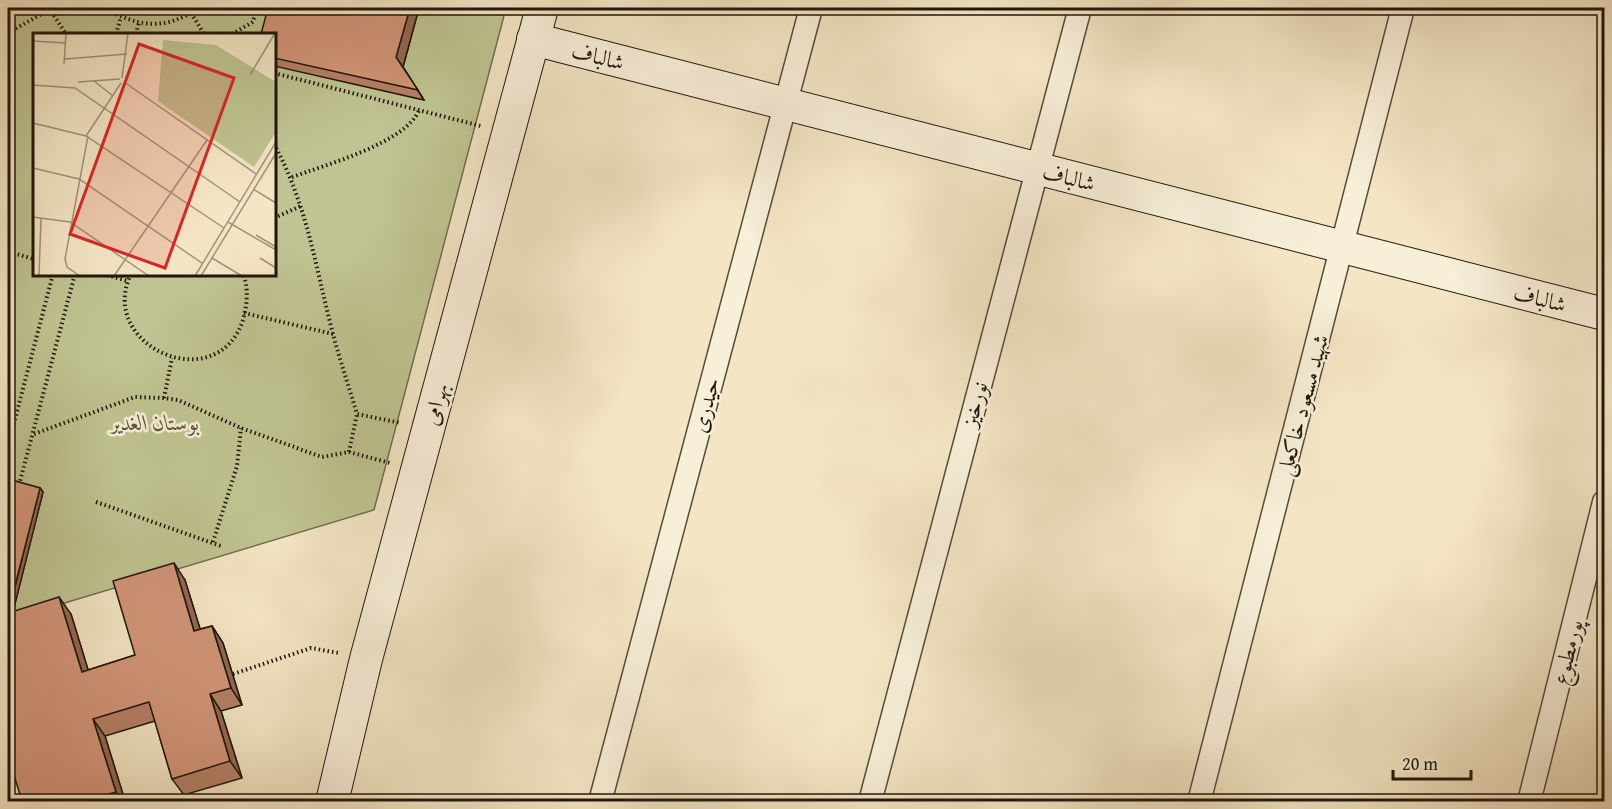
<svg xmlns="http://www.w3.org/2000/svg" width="1612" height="809" font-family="'Gentium Book Plus',Amiri,serif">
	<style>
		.green { fill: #bfc492; stroke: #706e4e; stroke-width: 1.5; fill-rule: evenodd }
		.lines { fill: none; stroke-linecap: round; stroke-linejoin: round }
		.street-casing { stroke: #554b3a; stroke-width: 25 }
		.secondary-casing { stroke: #20170b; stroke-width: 34 }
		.path { stroke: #20170b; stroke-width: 4; stroke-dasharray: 1.5 3; stroke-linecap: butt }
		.street { stroke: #f8efd9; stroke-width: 22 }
		.secondary { stroke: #f8efd9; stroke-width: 32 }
		.wall { fill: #b58068; stroke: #20170b; stroke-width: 1.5 }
		.shaded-wall { fill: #936855; stroke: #20170b; stroke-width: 1.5 }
		.building { fill: #d29579; stroke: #20170b; stroke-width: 1.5 }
		.labels { text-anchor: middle; stroke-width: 5; stroke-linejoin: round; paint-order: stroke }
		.street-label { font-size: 22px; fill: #20170b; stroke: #f8efd9 }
		.park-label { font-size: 22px; font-style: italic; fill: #58543a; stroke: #f8efd9 }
		.inset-road { fill: none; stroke: #9f937b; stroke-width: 1.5 }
		.view { fill: #d62828; fill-opacity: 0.15; stroke: #d62828; stroke-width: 3 }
		.inset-edge { fill: none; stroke: #20170b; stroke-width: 3 }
	</style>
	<rect width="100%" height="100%" fill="#f4e6c5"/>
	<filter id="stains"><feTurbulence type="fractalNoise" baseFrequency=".00333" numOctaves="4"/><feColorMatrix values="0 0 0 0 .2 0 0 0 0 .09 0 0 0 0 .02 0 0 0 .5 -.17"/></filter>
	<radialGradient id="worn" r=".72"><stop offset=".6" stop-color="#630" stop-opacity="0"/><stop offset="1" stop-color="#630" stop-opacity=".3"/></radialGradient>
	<path class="green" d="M 8,8 L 506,8 L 374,510 L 8,620 ZM 34,34 L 274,34 L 274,274 L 34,274 Z"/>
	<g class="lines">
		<g class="street-casing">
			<g id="street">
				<polyline points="600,802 811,8"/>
				<polyline points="870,802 1080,8"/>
				<polyline points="1199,802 1403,8"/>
				<polyline points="1529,802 1604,502"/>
			</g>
		</g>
		<g class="secondary-casing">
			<g id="secondary">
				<polyline points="533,39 1604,314"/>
				<polyline points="332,802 366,659 542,8"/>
			</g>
		</g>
		<g class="path">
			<polyline points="49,8 66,34"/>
			<path d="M 104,8 C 139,27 164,31 199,8"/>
			<polyline points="191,13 204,34"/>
			<polyline points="8,33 52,8"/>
			<polyline points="116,34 121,17"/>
			<polyline points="136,34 139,22"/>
			<polyline points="232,34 253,22 257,8"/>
			<polyline points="274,73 481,126"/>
			<path d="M 274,144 C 308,207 315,266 333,334 C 340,361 349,387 357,414 L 401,423"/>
			<path d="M 292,177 C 325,165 406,143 419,110"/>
			<polyline points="274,218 301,206"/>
			<polyline points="9,252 34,259"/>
			<polyline points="103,274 128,281"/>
			<path d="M 131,274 C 96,346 217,399 243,320 C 247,305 249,289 243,274"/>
			<polyline points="244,313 333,334"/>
			<polyline points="164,398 172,358"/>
			<polyline points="34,434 135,397 164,398 178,400 241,428 322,457 349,452 390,463"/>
			<polyline points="8,446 53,274"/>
			<polyline points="349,452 357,414"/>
			<polyline points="19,485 75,274"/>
			<polyline points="96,502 221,546"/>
			<polyline points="213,542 237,466 241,428"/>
			<polyline points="233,674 311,648 339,653"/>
		</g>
		<use href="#street" class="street"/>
		<use href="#secondary" class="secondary"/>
	</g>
	<g class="wall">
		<polygon points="268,8 419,8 403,67 424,100 274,66 274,34"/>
		<polygon points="8,479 40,488 43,492 13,611 71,614 88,670 135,655 185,580 200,629 212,626 223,643 242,705 221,711 242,778 184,795 172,779 155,721 105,736 125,801 22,801 14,754"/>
	</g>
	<g class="shaded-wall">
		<polygon points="410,8 419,8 403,67 424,100 396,57"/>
		<polygon points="40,488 43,492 11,620 8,615"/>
		<polygon points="174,563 185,580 206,648 194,631"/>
		<polygon points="59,597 71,614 94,689 82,672"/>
		<polygon points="212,626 223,643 242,705 231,688"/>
		<polygon points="210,694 221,711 242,778 230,761"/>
		<polygon points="93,719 105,736 125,801 122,801 116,792"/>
	</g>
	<g class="building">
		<polygon points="268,8 410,8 396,57 418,90 274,58 274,34 261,34"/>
		<polygon points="8,479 40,488 8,613"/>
		<polygon points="174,563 194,631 212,626 231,688 210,694 230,761 172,779 149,702 93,719 116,792 84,801 22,801 8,756 14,754 8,734 8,613 59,597 82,672 135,655 113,581"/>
	</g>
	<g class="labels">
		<g class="street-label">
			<text transform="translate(598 56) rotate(14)" y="8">شالباف</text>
			<text transform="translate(1069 177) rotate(14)" y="8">شالباف</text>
			<text transform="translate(1540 298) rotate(14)" y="8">شالباف</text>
			<text transform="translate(435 404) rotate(-75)" y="8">بهرامی</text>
			<text transform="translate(974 404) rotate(-75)" y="8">نورخیز</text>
			<text transform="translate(705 405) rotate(-75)" y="8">حیدری</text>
			<text transform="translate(1302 405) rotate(-75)" y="8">شهید مسعود خاکعلی</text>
			<text transform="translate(1567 652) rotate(-76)" y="8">پورمطبوع</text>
		</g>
		<g class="park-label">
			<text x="155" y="430">بوستان الغدیر</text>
		</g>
	</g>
	<g transform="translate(33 33)">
		<rect width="243" height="243" fill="#f4e6c5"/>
		<path d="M 130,7 L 183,12 L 243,49 L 243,99 L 221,134 L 125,68 Z" fill="#bfc492"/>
		<path class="inset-road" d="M 0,8 L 33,10M 32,26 L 94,21M 31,31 L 33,0M 217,42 L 242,0M 89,45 L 95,0M 61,48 L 80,63M 45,49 L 87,46M 91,49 L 223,141M 0,52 L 42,55 L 207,169M 0,90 L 53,103 L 191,195M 53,103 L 88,50M 0,135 L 46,146 L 169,230M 220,156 L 243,170M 0,184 L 37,189 L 116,243M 195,189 L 243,217M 223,202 L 243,214M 179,225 L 209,243M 227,225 L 243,235M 6,243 L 8,185M 47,243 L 34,234 L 32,226 L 55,103M 81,243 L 174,107M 162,243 L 243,109M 168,243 L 243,120"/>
		<path class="view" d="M 106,11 L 201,45 L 132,235 L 37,201 Z"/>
		<rect width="243" height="243" class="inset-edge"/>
	</g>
	<rect width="1612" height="809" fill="none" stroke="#f4e6c5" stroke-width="30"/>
	<rect x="9" y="9" width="1594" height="791" fill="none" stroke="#20170b" stroke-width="3"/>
	<rect x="15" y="15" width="1582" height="779" fill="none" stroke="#20170b" stroke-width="1.5"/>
	<path d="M1393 770v9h78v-9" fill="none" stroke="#20170b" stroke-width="3"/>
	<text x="1402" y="770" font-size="18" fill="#20170b" stroke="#f8efd9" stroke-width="4.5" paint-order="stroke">20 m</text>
	<rect width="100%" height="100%" filter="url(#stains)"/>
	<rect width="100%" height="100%" fill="url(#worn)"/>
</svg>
